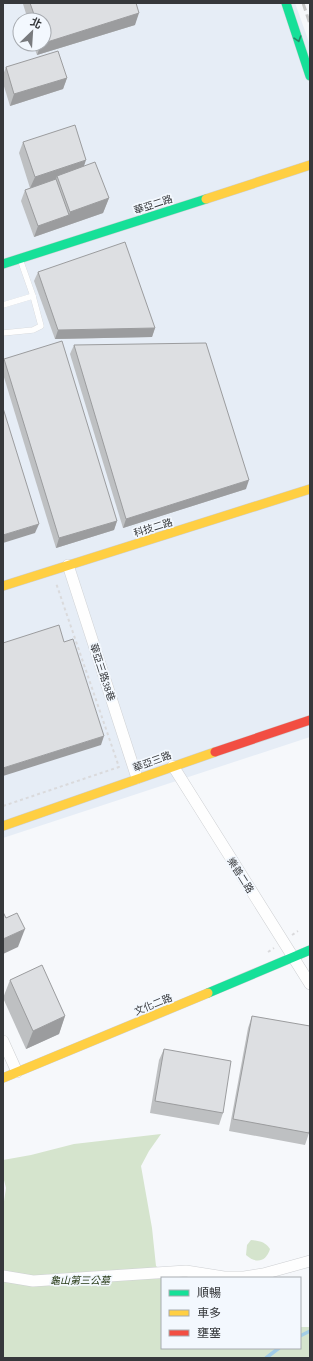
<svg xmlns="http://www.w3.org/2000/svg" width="313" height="1361" font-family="'Source Serif 4','Noto Sans TC',serif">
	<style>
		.built { fill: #e6edf6; fill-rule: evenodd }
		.green { fill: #d5e4cd }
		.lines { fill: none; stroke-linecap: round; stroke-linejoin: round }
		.stream { stroke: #a2cde7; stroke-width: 3.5 }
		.lane-casing { stroke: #ced0d3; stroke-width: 6 }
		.street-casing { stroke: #ced0d3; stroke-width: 12 }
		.fast-casing { stroke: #ced0d3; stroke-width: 10 }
		.slow-casing { stroke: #ced0d3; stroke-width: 10 }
		.jam-casing { stroke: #ced0d3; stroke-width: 10 }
		.path { stroke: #dadadc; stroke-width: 2; stroke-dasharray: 3 3; stroke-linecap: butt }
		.lane { stroke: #fefefe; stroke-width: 5.5 }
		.street { stroke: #fefefe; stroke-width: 11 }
		.fast { stroke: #16e098; stroke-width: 9 }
		.slow { stroke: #ffcf43; stroke-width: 9 }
		.jam { stroke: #f24e42; stroke-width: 9 }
		.rail { stroke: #c6c7c7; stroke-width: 3; stroke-dasharray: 8 4; stroke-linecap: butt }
		.wall { fill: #bec0c2 }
		.shaded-wall { fill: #9b9c9e }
		.building { fill: #dddfe2; stroke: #9b9c9e }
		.oneway { stroke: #288465 }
		.labels { text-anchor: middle; stroke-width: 3.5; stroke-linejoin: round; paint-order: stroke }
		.street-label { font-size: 10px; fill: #36383b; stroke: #f3f8fe }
		.park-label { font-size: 10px; font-style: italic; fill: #1f330d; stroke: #f3f8fe }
	</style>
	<rect width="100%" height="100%" fill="#f6f8fb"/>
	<path class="built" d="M 3,3 L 295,3 L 310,45 L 310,737 L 3,838 ZM 20,20 L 44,20 L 44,44 L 20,44 Z"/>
	<g class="green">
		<polygon points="161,1134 149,1151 141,1166 152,1228 156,1266 173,1278 162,1278 162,1348 300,1348 300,1327 310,1327 310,1358 3,1358 3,1208 6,1188 3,1176 3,1160 31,1155 74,1144"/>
		<path d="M 251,1240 C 260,1241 265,1242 270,1249 C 266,1262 256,1264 246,1255 L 247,1245 Z"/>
	</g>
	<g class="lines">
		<g class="stream">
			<polyline points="300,1336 310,1331"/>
			<polyline points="266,1358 279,1348"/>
		</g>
		<g class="lane-casing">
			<g id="lane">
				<polyline points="3,305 33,296"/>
				<polyline points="3,333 33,330 41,326 33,296 20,259"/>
			</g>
		</g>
		<g class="street-casing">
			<g id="street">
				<polyline points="68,565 137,778"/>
				<polyline points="173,766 310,984"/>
				<polyline points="3,1041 17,1072"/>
				<polyline points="3,1276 33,1281 186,1271 224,1277 244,1277 263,1274 310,1261"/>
			</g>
		</g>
		<g class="fast-casing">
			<g id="fast">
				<polyline points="286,3 310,76"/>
				<polyline points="3,264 206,199"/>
				<polyline points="208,993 310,950"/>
			</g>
		</g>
		<g class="slow-casing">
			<g id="slow">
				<polyline points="206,199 310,165"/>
				<polyline points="3,586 310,489"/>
				<polyline points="3,826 215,752"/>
				<polyline points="3,1078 208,993"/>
			</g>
		</g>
		<g class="jam-casing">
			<polyline id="jam" points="215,752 310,720"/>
		</g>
		<g class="path">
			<polyline points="3,806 119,767 56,583"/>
			<polyline points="292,935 298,931"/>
			<polyline points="268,952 274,948"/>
		</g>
		<use href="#lane" class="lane"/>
		<use href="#street" class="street"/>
		<use href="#fast" class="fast"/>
		<use href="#slow" class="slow"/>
		<use href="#jam" class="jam"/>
		<polyline class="rail" points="303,3 310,24"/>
	</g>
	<g class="wall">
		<polygon points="21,3 136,3 135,25 37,55 33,44 44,44 44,20 28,20 23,4"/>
		<polygon points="6,67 67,78 63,89 10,106 3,83 3,75"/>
		<polygon points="23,142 84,166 109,198 103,213 34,237 21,201 25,190 30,188 19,153"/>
		<polygon points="38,272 155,328 152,337 55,339 34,281"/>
		<polygon points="74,345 246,489 123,528 70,354"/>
		<polygon points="4,359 117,521 114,530 56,548 3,374 3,363"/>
		<polygon points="10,980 65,1016 59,1034 26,1049 3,998"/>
		<polygon points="252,1016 309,1133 305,1145 229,1131 248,1028"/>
		<polygon points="164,1049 223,1113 219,1125 150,1113 159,1060"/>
	</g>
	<g class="shaded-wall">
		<polygon points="139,13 135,25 37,55 41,44 44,44 44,43"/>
		<polygon points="67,78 63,89 10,106 14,94"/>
		<polygon points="86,160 82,172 57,176 56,180 30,188 35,177"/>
		<polygon points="109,198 103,213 34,237 38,226 69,215 70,212"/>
		<polygon points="155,328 152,337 55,339 58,330"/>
		<polygon points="249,480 246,489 123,528 126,519"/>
		<polygon points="117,521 114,530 56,548 59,538"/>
		<polygon points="39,524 35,533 3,543 3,535"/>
		<polygon points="104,736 101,745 3,776 3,768"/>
		<polygon points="25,929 18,947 3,954 3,939"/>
		<polygon points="65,1016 59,1034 26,1049 33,1031"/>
	</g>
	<g class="building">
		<polygon points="30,3 136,3 139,13 44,43 44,20 36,20"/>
		<polygon points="58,51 67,78 14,94 6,67"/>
		<polygon points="75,125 86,160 35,177 23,142"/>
		<polygon points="95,162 109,198 70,212 57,176"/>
		<polygon points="56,179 69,215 38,226 25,190"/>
		<polygon points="125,242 155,328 58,330 38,272"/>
		<polygon points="62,341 117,521 59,538 4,359"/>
		<polygon points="206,343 249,480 126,519 74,345"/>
		<polygon points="3,408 39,524 3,535"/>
		<polygon points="59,625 64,642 73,639 104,736 3,768 3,643"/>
		<polygon points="3,912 6,918 17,913 25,929 3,939"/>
		<polygon points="42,965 65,1016 33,1031 10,980"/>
		<polygon points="252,1016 310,1026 310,1129 309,1133 233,1119"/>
		<polygon points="164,1049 231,1061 223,1113 155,1101"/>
	</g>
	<defs><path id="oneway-chevron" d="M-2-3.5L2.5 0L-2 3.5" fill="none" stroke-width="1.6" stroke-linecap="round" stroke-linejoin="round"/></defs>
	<use class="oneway" href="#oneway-chevron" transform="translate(298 39) rotate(72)"/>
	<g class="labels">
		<g class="street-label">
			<text transform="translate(153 204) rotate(-18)" y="4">華亞二路</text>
			<text transform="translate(153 527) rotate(-17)" y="4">科技二路</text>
			<text transform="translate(103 672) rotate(72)" y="4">華亞三路38巷</text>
			<text transform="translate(152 761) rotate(-20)" y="4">華亞三路</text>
			<text transform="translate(241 875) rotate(58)" y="4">樂善二路</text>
			<text transform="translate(153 1004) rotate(-22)" y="4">文化二路</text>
		</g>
		<g class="park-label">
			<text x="80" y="1284">龜山第三公墓</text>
		</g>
	</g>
	<rect width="313" height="1361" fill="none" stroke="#36383b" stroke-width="8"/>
	<rect x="161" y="1277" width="140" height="72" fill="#f3f8fe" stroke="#a7abb0"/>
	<rect x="169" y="1290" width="20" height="6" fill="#16e098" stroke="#a7abb0"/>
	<text x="197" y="1297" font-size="12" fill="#36383b">順暢</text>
	<rect x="169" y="1310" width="20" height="6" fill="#ffcf43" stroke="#a7abb0"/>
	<text x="197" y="1317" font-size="12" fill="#36383b">車多</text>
	<rect x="169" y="1330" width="20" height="6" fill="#f24e42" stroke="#a7abb0"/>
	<text x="197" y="1337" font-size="12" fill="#36383b">壅塞</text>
	<g transform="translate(32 32) rotate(25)"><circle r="19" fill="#f3f8fe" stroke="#a7abb0"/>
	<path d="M0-3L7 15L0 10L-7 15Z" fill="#797b7e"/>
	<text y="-6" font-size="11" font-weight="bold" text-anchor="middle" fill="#36383b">北</text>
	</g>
</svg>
